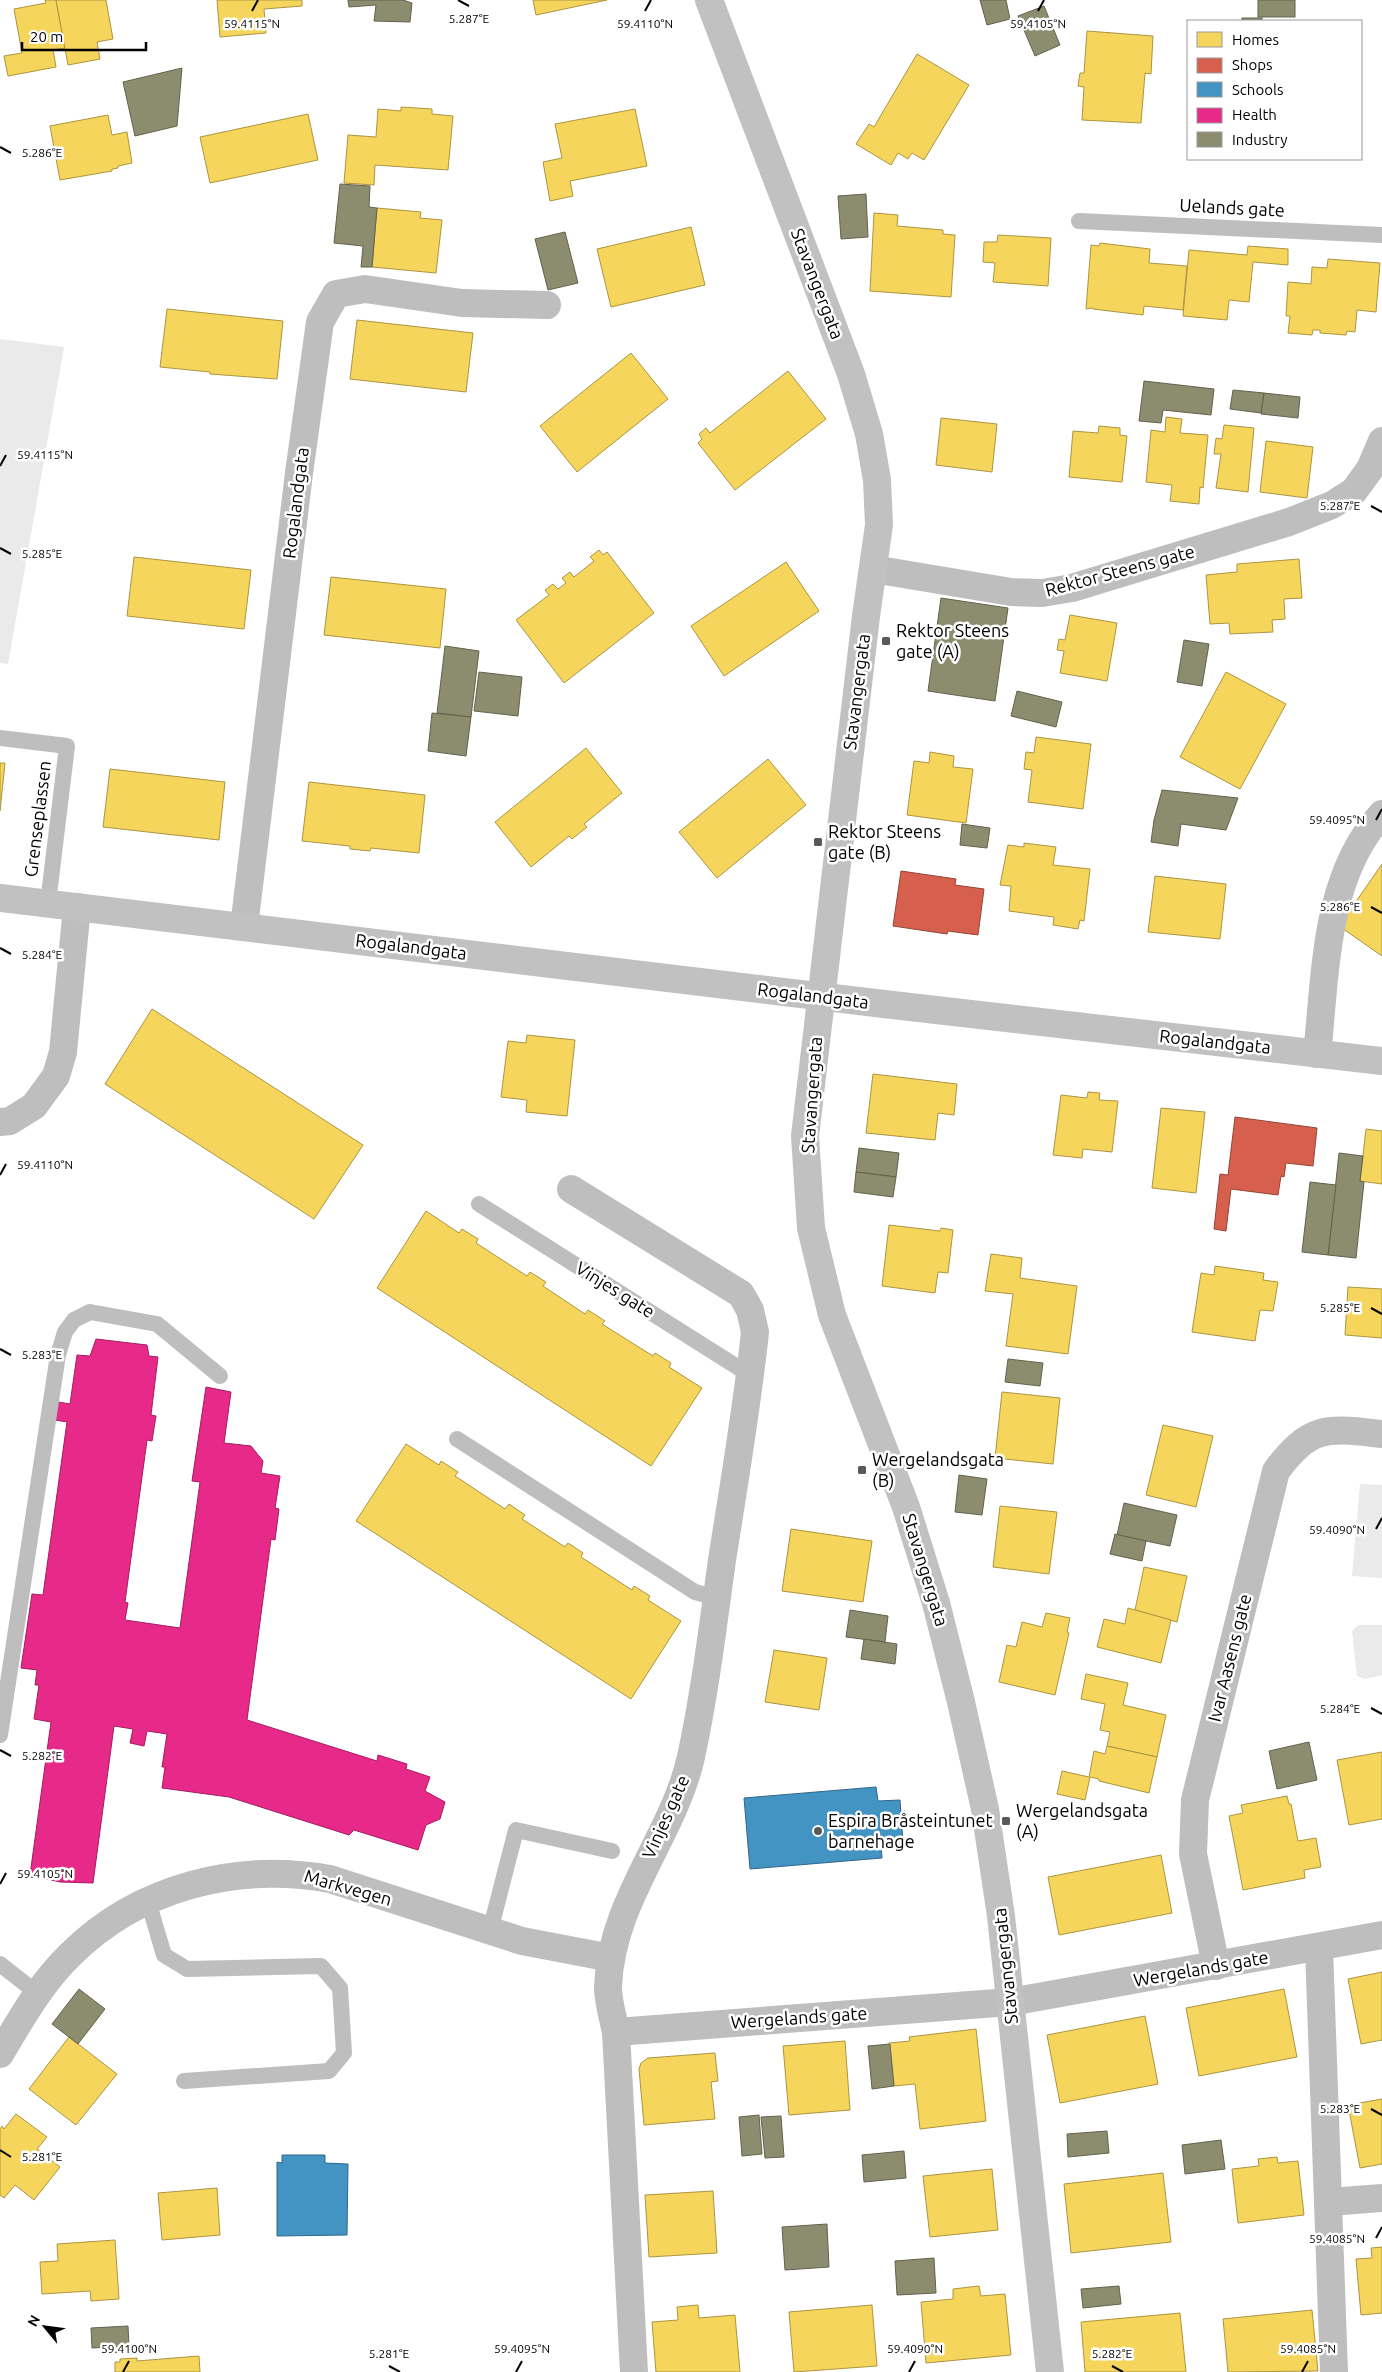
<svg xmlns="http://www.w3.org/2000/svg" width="1382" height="2372" font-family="Ubuntu,sans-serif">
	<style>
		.green { fill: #eaeaea }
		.homes { fill: #f6d55c; stroke: #ac9540 }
		.shops { fill: #d6604d; stroke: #964336 }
		.schools { fill: #4393c3; stroke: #2f6788 }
		.health { fill: #e7298a; stroke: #a21d61 }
		.industry { fill: #8c8c6e; stroke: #62624d }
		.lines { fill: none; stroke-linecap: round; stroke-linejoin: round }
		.lane { stroke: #bebebe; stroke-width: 16 }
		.street { stroke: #bebebe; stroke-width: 28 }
		.secondary { stroke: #c1c1c1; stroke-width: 28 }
		.ticks { fill: none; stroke: #000; stroke-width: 2 }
		.poi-dot { fill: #595959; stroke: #fff; stroke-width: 2 }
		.labels { text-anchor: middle; stroke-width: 5; stroke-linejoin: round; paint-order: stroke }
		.street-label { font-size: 18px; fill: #000; stroke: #fff }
		.poi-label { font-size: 18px; fill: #000; stroke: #fff; text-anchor: start }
		.ticks-label { font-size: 12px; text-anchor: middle; fill: #000; stroke: #fff; stroke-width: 5; stroke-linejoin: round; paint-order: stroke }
	</style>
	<rect width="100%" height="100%" fill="#fff"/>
	<g class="green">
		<polygon points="0,339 64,347 8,664 0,663"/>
		<polygon points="1360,1484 1382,1485 1382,1578 1352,1576"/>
		<polygon points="1358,1625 1382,1625 1382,1675 1365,1679 1357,1676 1352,1631"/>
	</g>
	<g class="homes">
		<polygon points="45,0 56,0 65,48 53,50 56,67 8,76 4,56 22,53 14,9 46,3"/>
		<polygon points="56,0 106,0 113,39 97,42 100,59 68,65"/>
		<polygon points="217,0 302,0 302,6 264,9 266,33 220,37"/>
		<polygon points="533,0 607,0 536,15"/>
		<polygon points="1087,31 1153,36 1151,74 1145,73 1141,123 1082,120 1084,87 1078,86 1080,73 1084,73"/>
		<polygon points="917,54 969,85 924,160 912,153 908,159 898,153 891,165 856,144 869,124 874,127"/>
		<polygon points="401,107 432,109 432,114 453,116 448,170 375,165 374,185 344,183 348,135 376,137 378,109 401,111"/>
		<polygon points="635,109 647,166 570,181 573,196 550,201 543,162 562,158 555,124"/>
		<polygon points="308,114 318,160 210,183 200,137"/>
		<polygon points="108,115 112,135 127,132 132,163 118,166 118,168 112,169 112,171 60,180 50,126"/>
		<polygon points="377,208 421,212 420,218 442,220 436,273 372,267"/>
		<polygon points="874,213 898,215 897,226 943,230 943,234 955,235 951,297 870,291"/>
		<polygon points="691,227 705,285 611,307 597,249"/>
		<polygon points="998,235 1051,238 1048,286 993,282 995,263 983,262 984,242 997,242"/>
		<polygon points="1100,243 1150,249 1149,263 1187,266 1183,310 1144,306 1143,315 1093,309 1093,308 1086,309 1091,245 1099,246"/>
		<polygon points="1248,246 1288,249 1288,265 1253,262 1249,302 1229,300 1227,320 1183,316 1189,250 1247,255"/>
		<polygon points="1328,259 1380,263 1376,312 1357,310 1355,332 1347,331 1346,335 1320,333 1320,330 1313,330 1312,335 1288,333 1290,316 1286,316 1288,282 1311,284 1312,267 1327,268"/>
		<polygon points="167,309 283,321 277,379 210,374 210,372 160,367"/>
		<polygon points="357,320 473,333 466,392 350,379"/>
		<polygon points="631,353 668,399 577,472 540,426"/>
		<polygon points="788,371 826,419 735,490 698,443 702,439 699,434 706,428 710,433"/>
		<polygon points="1166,417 1182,419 1180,433 1208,435 1203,488 1200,487 1199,504 1170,501 1172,485 1146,482 1151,430 1165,432"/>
		<polygon points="941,418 997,424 992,472 936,465"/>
		<polygon points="1224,425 1254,428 1248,492 1216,488 1221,454 1214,454 1216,438 1222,439"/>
		<polygon points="1099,426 1120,428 1120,435 1127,436 1122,482 1069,477 1073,431 1098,433"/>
		<polygon points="1266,441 1313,447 1307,498 1260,492"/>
		<polygon points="599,550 603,555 607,552 654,613 564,683 516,620 549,595 545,590 553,584 558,589 566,583 562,578 570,572 574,577 594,561 590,557"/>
		<polygon points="134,557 251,570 244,629 127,616"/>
		<polygon points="1299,559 1302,598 1284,599 1285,619 1272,620 1273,632 1230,634 1229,623 1210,624 1206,575 1237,572 1237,564"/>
		<polygon points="786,562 819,611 724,676 691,626"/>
		<polygon points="331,577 446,589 440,648 324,635"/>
		<polygon points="1070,615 1117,623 1107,681 1060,673 1064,651 1057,650 1059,639 1065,640"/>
		<polygon points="1226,672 1286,704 1240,789 1180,757"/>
		<polygon points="1036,737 1091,744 1083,809 1028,802 1032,770 1024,769 1026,752 1034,753"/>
		<polygon points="586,748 622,793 584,824 587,827 572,839 569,836 531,867 495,822"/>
		<polygon points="930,752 954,756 953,767 973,769 966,823 907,815 914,761 929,763"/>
		<polygon points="768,759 806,805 717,878 679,832"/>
		<polygon points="0,763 5,763 0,811"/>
		<polygon points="110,769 225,782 219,840 103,827"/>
		<polygon points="309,782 425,795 419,853 371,848 370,851 350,849 350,846 302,841"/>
		<polygon points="1024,843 1056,847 1053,865 1090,869 1084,921 1080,920 1078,929 1053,925 1054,917 1009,911 1011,886 1000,885 1008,845 1024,847"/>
		<polygon points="1382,864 1382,956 1339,926"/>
		<polygon points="1155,876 1226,884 1220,939 1148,932"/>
		<polygon points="152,1009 363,1145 314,1219 105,1084"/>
		<polygon points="527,1035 575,1040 567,1116 526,1112 527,1100 501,1097 508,1041 526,1043"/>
		<polygon points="873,1074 957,1084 954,1115 938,1113 935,1140 866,1133"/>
		<polygon points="1088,1092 1100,1093 1099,1100 1118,1101 1112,1152 1083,1149 1082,1158 1053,1155 1061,1095 1087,1098"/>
		<polygon points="1161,1108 1205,1112 1196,1193 1152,1188"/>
		<polygon points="1366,1129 1382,1131 1382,1184 1360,1181"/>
		<polygon points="426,1211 459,1233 462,1229 478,1239 476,1243 527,1276 530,1272 546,1282 543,1286 585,1314 588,1310 605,1321 602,1324 653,1356 655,1353 671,1363 669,1367 702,1388 651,1466 377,1288"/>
		<polygon points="889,1225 940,1231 941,1228 953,1230 948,1273 938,1272 935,1293 882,1286"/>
		<polygon points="991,1254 1022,1258 1020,1278 1077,1286 1068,1354 1006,1346 1013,1294 985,1291"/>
		<polygon points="1215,1266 1264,1273 1263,1280 1278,1282 1273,1311 1260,1310 1255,1341 1192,1332 1201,1273 1214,1275"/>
		<polygon points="1348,1287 1382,1289 1382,1338 1345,1335"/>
		<polygon points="1002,1392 1060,1398 1053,1464 995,1458"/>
		<polygon points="1163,1425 1213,1436 1196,1507 1146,1495"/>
		<polygon points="406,1444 439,1465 441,1461 458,1472 455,1476 505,1509 509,1504 525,1515 522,1519 565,1547 568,1543 583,1553 581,1557 632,1590 634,1586 650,1596 648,1600 681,1621 631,1699 356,1521"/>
		<polygon points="1000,1506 1057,1512 1049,1574 993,1567"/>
		<polygon points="791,1529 872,1541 863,1602 782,1591"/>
		<polygon points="1144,1567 1187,1576 1177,1622 1135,1610"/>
		<polygon points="1128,1608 1171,1620 1161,1663 1097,1647 1104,1619 1125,1624"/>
		<polygon points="1046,1613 1070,1618 1067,1632 1069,1633 1055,1695 999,1682 1007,1645 1016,1647 1022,1622 1042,1627"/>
		<polygon points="774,1650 827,1658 819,1710 765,1702"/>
		<polygon points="1086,1674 1128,1683 1123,1705 1166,1715 1157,1757 1107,1746 1110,1732 1100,1730 1105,1704 1081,1699"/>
		<polygon points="1107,1746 1157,1757 1149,1793 1099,1781 1099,1779 1090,1777 1085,1800 1057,1794 1062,1771 1089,1777 1094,1751 1105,1754"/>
		<polygon points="1382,1752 1382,1819 1349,1825 1337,1760"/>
		<polygon points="1287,1796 1289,1804 1291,1804 1298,1841 1316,1838 1321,1867 1304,1870 1305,1878 1243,1890 1229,1816 1243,1813 1241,1805"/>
		<polygon points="1161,1855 1172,1913 1059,1935 1048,1877"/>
		<polygon points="1382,1972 1382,2040 1361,2044 1348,1979"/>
		<polygon points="1284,1989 1297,2057 1199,2076 1186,2008"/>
		<polygon points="1145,2016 1158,2084 1060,2103 1047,2035"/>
		<polygon points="976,2029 986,2121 920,2129 915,2084 894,2086 889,2043 910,2041 909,2037"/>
		<polygon points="69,2037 117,2074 76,2125 29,2089"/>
		<polygon points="845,2041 850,2110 789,2115 783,2046"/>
		<polygon points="715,2053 718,2081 711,2082 715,2119 644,2125 639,2069 641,2063 648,2058"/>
		<polygon points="1382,2099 1382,2164 1360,2168 1348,2105"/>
		<polygon points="16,2114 47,2137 37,2149 60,2167 34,2200 15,2185 4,2198 0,2195 0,2129 2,2126 4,2129"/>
		<polygon points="1277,2157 1278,2163 1298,2161 1304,2215 1238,2223 1232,2169 1259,2166 1258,2159"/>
		<polygon points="992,2169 998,2230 930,2237 923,2176"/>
		<polygon points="1163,2173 1171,2242 1071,2253 1064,2184"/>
		<polygon points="217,2188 220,2235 162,2240 158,2193"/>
		<polygon points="713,2191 717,2253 649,2257 645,2195"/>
		<polygon points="115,2240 119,2299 91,2301 90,2291 42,2294 40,2262 58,2261 57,2244"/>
		<polygon points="1382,2247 1382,2313 1361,2315 1356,2259 1372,2258 1371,2248"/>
		<polygon points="979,2286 981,2296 1005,2294 1011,2355 926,2363 921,2302 953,2299 953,2289"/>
		<polygon points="698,2305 699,2318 735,2315 740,2372 656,2372 652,2322 678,2320 677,2307"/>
		<polygon points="872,2305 877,2366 794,2372 789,2312"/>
		<polygon points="1312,2310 1318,2371 1228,2372 1223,2319"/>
		<polygon points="1180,2313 1186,2372 1085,2372 1081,2322"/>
		<polygon points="199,2356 200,2372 115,2372 115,2362 120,2362 120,2359 137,2358 137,2361"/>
	</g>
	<g class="shops">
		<polygon points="901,871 956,879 955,885 984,889 978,935 948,931 947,934 893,926"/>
		<polygon points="1235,1117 1317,1128 1313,1166 1286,1163 1284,1177 1281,1176 1278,1195 1231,1189 1226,1231 1214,1229 1220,1174 1228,1175"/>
	</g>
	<g class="schools">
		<polygon points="876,1787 878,1801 900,1800 903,1842 881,1844 882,1858 750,1869 744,1798"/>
		<polygon points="282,2155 325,2155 325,2163 348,2164 347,2235 277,2236 277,2162 282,2163"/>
	</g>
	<polygon class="health" points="96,1339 147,1345 149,1356 158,1357 151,1415 156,1416 152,1441 147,1440 125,1602 128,1603 125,1620 180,1628 200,1482 192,1481 206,1387 231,1392 224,1443 251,1446 263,1461 261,1473 280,1476 275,1508 279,1509 275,1540 271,1539 247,1720 377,1761 378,1755 407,1764 406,1769 430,1777 425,1791 445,1802 440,1819 426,1825 418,1850 354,1830 349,1835 229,1797 162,1788 165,1767 162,1767 167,1734 147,1731 144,1746 130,1743 133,1729 114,1726 93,1883 60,1882 30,1875 51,1722 34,1719 39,1685 35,1685 37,1670 21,1668 32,1594 43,1595 67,1422 49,1419 52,1401 70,1404 77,1355 90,1356"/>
	<g class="industry">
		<polygon points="348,0 403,0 412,3 410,22 374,21 376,5 349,7"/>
		<polygon points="980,0 1006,0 1010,19 987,25"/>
		<rect x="1258" y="0" width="37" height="17"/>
		<polygon points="1044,6 1060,45 1035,56 1018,16"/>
		<rect x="1242" y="18" width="20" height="3"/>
		<polygon points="182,68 177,126 135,136 123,82"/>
		<polygon points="340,184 370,186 369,207 377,208 372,267 361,267 363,246 334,243"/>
		<polygon points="866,194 868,237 841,239 838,196"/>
		<polygon points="565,232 578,283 548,290 535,239"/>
		<polygon points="1144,381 1214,389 1211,415 1163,410 1161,423 1139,421"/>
		<polygon points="1233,390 1264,393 1261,413 1230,409"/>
		<polygon points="1264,393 1300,397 1298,418 1261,414"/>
		<polygon points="941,598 1008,608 995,701 928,691"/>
		<polygon points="1184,640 1209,644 1202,686 1177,682"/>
		<polygon points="445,646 479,651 471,717 437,713"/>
		<polygon points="479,672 522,677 518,716 474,711"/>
		<polygon points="1017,691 1062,702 1056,727 1011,716"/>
		<polygon points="432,713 471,717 466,756 428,751"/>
		<polygon points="1162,790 1238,798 1226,830 1181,824 1178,846 1151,842 1154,820"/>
		<polygon points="962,824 990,828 987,848 960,845"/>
		<polygon points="859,1148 899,1153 896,1177 856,1172"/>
		<polygon points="1339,1153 1363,1156 1360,1181 1364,1182 1356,1258 1328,1255"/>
		<polygon points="856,1172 896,1177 893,1197 854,1192"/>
		<polygon points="1310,1182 1336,1185 1328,1255 1302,1252"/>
		<polygon points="1008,1359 1043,1363 1040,1386 1005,1382"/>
		<polygon points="959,1475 987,1479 982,1515 955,1512"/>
		<polygon points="1124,1503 1177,1515 1170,1546 1117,1535"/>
		<polygon points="1115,1534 1146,1541 1142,1561 1110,1554"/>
		<polygon points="850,1610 888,1616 885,1642 846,1637"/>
		<polygon points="864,1639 897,1644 895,1664 861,1659"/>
		<polygon points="1309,1742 1317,1780 1277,1789 1269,1751"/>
		<polygon points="79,1989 105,2009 78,2044 52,2024"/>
		<polygon points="890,2044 894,2086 872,2089 868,2046"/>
		<polygon points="759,2115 762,2154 742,2156 739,2117"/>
		<polygon points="781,2116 784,2157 765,2158 761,2117"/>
		<polygon points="1107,2131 1109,2153 1068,2157 1067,2134"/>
		<polygon points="1221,2140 1225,2169 1185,2174 1182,2145"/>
		<polygon points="904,2151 906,2178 864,2182 862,2155"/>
		<polygon points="827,2224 829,2267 785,2270 782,2227"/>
		<polygon points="934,2258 936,2293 897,2295 895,2261"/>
		<polygon points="1119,2286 1121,2304 1083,2308 1081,2289"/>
		<polygon points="128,2326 129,2346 92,2348 91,2328"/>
	</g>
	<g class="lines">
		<g class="lane">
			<polyline points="1079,221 1382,235"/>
			<polyline points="0,738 67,746 48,903"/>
			<polyline points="479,1204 750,1375"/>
			<polyline points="457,1439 695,1592 717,1598"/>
			<polyline points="0,1735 58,1355 65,1332 74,1320 90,1312 157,1324 220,1376"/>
			<polyline points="148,1901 164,1955 187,1969 321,1966 340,1988 344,2053 329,2071 184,2081"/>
			<polyline points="490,1931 516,1830 612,1851"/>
			<polyline points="0,1964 37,1993"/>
		</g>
		<g class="street">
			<polyline points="873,569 1011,592 1042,593 1072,588 1289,522 1332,505 1354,491 1370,469 1382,441"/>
			<polyline points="244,927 299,473 320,322 336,294 365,289 462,303 547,305"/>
			<path d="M 1317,1054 C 1326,973 1324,877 1382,814"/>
			<polyline points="0,1122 10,1121 34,1106 56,1076 63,1052 77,907"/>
			<path d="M 571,1189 L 741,1294 L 750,1310 L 755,1332 C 747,1408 734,1484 722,1560 C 713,1625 705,1692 691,1757 C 673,1837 611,1900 608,1987 C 608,2001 613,2018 616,2032 L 634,2372"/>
			<polyline points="1319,1948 1334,2372"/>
			<path d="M 1216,1966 L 1193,1854 L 1195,1800 L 1276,1471 C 1311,1424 1328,1428 1382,1434"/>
			<polyline points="616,2032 1010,2002 1382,1935"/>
			<path d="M 0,2054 C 21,2019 41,1983 70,1955 C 138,1887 237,1862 330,1879 L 522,1941 L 611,1958"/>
			<polyline points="1329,2202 1382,2198"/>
		</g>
		<g class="secondary">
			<polyline points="709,0 851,374 869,434 877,480 879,525 866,616 805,1136 811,1228 832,1315 906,1507 936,1603 961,1702 985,1809 1001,1916 1050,2372"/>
			<polyline points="0,898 884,1004 1382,1061"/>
		</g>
	</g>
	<path class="ticks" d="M 458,0 L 469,6M 252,11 L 258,0M 645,11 L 651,0M 1038,11 L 1044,0M 0,147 L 11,153M 0,466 L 6,455M 1371,506 L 1382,512M 0,548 L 11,554M 1376,820 L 1382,809M 1371,907 L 1382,913M 0,948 L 11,954M 0,1175 L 6,1164M 1371,1308 L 1382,1314M 0,1349 L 11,1355M 1376,1529 L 1382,1518M 1371,1708 L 1382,1714M 0,1750 L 11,1756M 0,1884 L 6,1873M 1371,2109 L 1382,2115M 0,2150 L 11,2157M 1376,2238 L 1382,2227M 389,2366 L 400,2372M 1112,2366 L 1123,2372M 123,2372 L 129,2361M 516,2372 L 522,2361M 909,2372 L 915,2361M 1302,2372 L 1308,2361"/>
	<g class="poi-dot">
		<rect x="881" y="636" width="10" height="10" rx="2.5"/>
		<rect x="813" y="837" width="10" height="10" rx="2.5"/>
		<rect x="857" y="1465" width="10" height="10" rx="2.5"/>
		<rect x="1001" y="1816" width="10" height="10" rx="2.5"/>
		<circle cx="818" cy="1831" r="5"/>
	</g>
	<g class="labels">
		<g class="street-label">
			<text transform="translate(1232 208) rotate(3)" y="6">Uelands gate</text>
			<text transform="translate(817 284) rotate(69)" y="6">Stavangergata</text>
			<text transform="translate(296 503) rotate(-83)" y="6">Rogalandgata</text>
			<text transform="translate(1120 571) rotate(-15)" y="6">Rektor Steens gate</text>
			<text transform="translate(857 692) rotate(-83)" y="6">Stavangergata</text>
			<text transform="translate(38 819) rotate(-83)" y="6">Grenseplassen</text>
			<text transform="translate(411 947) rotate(7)" y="6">Rogalandgata</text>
			<text transform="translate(813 996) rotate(7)" y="6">Rogalandgata</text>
			<text transform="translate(1215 1042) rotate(6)" y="6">Rogalandgata</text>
			<text transform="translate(812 1095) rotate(-86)" y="6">Stavangergata</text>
			<text transform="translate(615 1290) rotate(32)" y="6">Vinjes gate</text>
			<text transform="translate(925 1570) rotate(73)" y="6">Stavangergata</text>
			<text transform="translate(1230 1658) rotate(-76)" y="6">Ivar Aasens gate</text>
			<text transform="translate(666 1817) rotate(-66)" y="6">Vinjes gate</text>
			<text transform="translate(348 1888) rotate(16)" y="6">Markvegen</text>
			<text transform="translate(1006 1966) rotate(-96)" y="6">Stavangergata</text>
			<text transform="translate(1201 1969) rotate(-10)" y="6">Wergelands gate</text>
			<text transform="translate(799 2018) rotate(-4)" y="6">Wergelands gate</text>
		</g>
		<g class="poi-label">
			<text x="896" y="637">Rektor Steens<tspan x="896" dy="21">gate (A)</tspan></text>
			<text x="828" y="838">Rektor Steens<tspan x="828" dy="21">gate (B)</tspan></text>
			<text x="872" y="1466">Wergelandsgata<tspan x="872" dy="21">(B)</tspan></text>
			<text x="1016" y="1817">Wergelandsgata<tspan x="1016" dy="21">(A)</tspan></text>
			<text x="828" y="1827">Espira Bråsteintunet<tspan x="828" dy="21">barnehage</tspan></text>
		</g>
	</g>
	<g class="ticks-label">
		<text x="469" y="23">5.287°E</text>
		<text x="252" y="28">59.4115°N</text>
		<text x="645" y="28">59.4110°N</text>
		<text x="1038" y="28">59.4105°N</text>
		<text x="42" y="157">5.286°E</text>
		<text x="45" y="459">59.4115°N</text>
		<text x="1340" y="510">5.287°E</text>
		<text x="42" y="558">5.285°E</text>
		<text x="1337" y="824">59.4095°N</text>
		<text x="1340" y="911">5.286°E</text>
		<text x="42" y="959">5.284°E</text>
		<text x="45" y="1169">59.4110°N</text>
		<text x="1340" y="1312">5.285°E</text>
		<text x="42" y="1359">5.283°E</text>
		<text x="1337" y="1534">59.4090°N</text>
		<text x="1340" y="1713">5.284°E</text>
		<text x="42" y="1760">5.282°E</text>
		<text x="45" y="1878">59.4105°N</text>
		<text x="1340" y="2113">5.283°E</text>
		<text x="42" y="2161">5.281°E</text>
		<text x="1337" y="2243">59.4085°N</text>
		<text x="129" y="2353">59.4100°N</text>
		<text x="522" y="2353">59.4095°N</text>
		<text x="915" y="2353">59.4090°N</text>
		<text x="1308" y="2353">59.4085°N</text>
		<text x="389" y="2358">5.281°E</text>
		<text x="1112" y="2358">5.282°E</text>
	</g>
	<rect x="1187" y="20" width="175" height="140" fill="#ffffff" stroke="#999999"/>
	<rect x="1197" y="32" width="25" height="15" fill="#f6d55c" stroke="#999999"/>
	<text x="1232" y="45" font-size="15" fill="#000000">Homes</text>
	<rect x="1197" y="58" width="25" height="15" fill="#d6604d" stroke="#999999"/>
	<text x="1232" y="70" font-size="15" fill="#000000">Shops</text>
	<rect x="1197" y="82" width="25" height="15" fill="#4393c3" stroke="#999999"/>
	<text x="1232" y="95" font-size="15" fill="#000000">Schools</text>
	<rect x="1197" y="108" width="25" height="15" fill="#e7298a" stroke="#999999"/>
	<text x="1232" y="120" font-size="15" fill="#000000">Health</text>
	<rect x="1197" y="132" width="25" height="15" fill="#8c8c6e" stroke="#999999"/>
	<text x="1232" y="145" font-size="15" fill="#000000">Industry</text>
	<g transform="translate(45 2327) rotate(299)" stroke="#ffffff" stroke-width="4" paint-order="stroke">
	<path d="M0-4L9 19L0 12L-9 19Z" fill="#000000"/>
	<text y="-8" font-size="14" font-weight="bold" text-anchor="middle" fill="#000000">N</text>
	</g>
	<path d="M22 42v8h124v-8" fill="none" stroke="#000000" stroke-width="2.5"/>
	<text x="30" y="42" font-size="15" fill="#000000" stroke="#ffffff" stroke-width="4" paint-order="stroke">20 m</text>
</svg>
